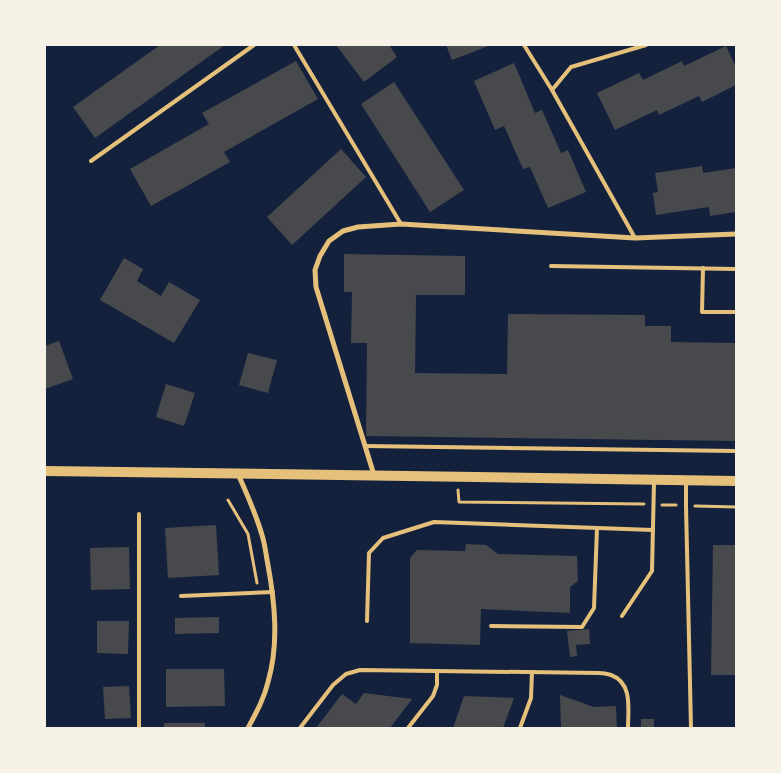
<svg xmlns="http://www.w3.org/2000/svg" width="781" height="773" font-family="'Open Sans',sans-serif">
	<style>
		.building { fill: #48494c }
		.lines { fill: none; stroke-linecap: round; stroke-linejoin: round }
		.path { stroke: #e5c07b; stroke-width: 3 }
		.service { stroke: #e5c07b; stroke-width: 4 }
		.minor { stroke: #e5c07b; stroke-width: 5 }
		.secondary { stroke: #e5c07b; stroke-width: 10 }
	</style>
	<rect width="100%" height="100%" fill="#14213d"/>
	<g class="building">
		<polygon points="160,45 225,45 95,138 73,107"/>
		<polygon points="336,45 389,45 397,57 364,82"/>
		<polygon points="446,45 491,45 452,60"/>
		<polygon points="726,46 736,67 736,85 702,102 699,96 659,115 657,110 615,130 597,93 639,73 643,80 682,61 684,66"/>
		<polygon points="296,61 318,99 224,152 230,162 151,206 130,169 209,124 202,113"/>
		<polygon points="514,63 535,113 542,110 561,153 568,150 586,192 548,208 530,167 523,169 504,126 495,130 474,81"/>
		<polygon points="394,82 464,190 430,212 361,104"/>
		<polygon points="341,149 366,177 292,245 267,217"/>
		<polygon points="702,166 703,173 736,168 736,212 710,216 709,207 656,215 653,193 658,192 655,173"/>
		<polygon points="344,254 465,256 465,295 416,295 415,373 507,374 508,314 645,315 645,326 671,326 671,342 736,343 736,441 366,436 367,343 351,343 352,292 344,292"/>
		<polygon points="124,258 143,269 137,281 161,296 169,282 200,300 174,343 100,300"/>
		<polygon points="59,341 73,379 45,389 45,346"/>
		<polygon points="248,353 277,360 268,393 239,385"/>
		<polygon points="166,384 195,393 184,426 156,417"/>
		<polygon points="216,525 219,575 168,578 165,528"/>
		<polygon points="466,544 486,545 498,554 577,556 578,581 570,587 570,613 481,609 480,645 410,643 410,558 417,550 465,551"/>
		<polygon points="713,545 736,545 736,675 711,675"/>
		<polygon points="129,547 130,589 91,590 90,548"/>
		<polygon points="219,617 219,633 175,634 175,618"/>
		<polygon points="97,621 129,621 128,654 97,653"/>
		<polygon points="589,629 590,644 576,645 577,656 570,657 567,631"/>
		<polygon points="166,669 224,669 225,706 166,707"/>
		<polygon points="129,686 131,718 105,719 103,687"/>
		<polygon points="364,693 412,699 390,728 316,728 342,694 356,704"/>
		<polygon points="560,695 594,707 616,706 617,728 561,728"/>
		<polygon points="464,696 514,698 503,728 453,728"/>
		<rect x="641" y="719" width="13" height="9"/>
		<rect x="164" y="723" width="41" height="5"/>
	</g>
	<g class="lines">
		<g class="path">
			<polyline points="458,490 459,502 644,504"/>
			<polyline points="228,500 248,534 257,583"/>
			<polyline points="662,505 676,505"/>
			<polyline points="695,506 736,507"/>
		</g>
		<g class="service">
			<polyline points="294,45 401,224"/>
			<polyline points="524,45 552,90 635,238"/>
			<polyline points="552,90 571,67 646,45"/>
			<polyline points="91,161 254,45"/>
			<polyline points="551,266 736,269"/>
			<polyline points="703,268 702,312 736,312"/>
			<polyline points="365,446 736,451"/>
			<polyline points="686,506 691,728"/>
			<polyline points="686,507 686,482"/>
			<polyline points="139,514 139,728"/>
			<polyline points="181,596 273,592"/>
			<polyline points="622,616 652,571 654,482"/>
			<polyline points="367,621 369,553 383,538 434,522 653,530"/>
			<polyline points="491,626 582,627 594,608 597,528"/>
			<path d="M 300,728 L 333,685 L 346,674 L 360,670 L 599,673 C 603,673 608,674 611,675 C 633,683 628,709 628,728"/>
			<polyline points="408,728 433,696 437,685 437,671"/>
			<polyline points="520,728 531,698 532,672"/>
		</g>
		<g class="minor">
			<path d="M 238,474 C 247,494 256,514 262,535 C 265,544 266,555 268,565 C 275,604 279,644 268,682 C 264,699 256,713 248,728"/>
			<polyline points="374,475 316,287 315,270 320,256 329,241 343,231 358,227 401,224 635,238 736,234"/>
		</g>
		<polyline class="secondary" points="45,471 339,475 736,481"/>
	</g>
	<rect width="781" height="773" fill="none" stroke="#f6f1e7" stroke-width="92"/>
</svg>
